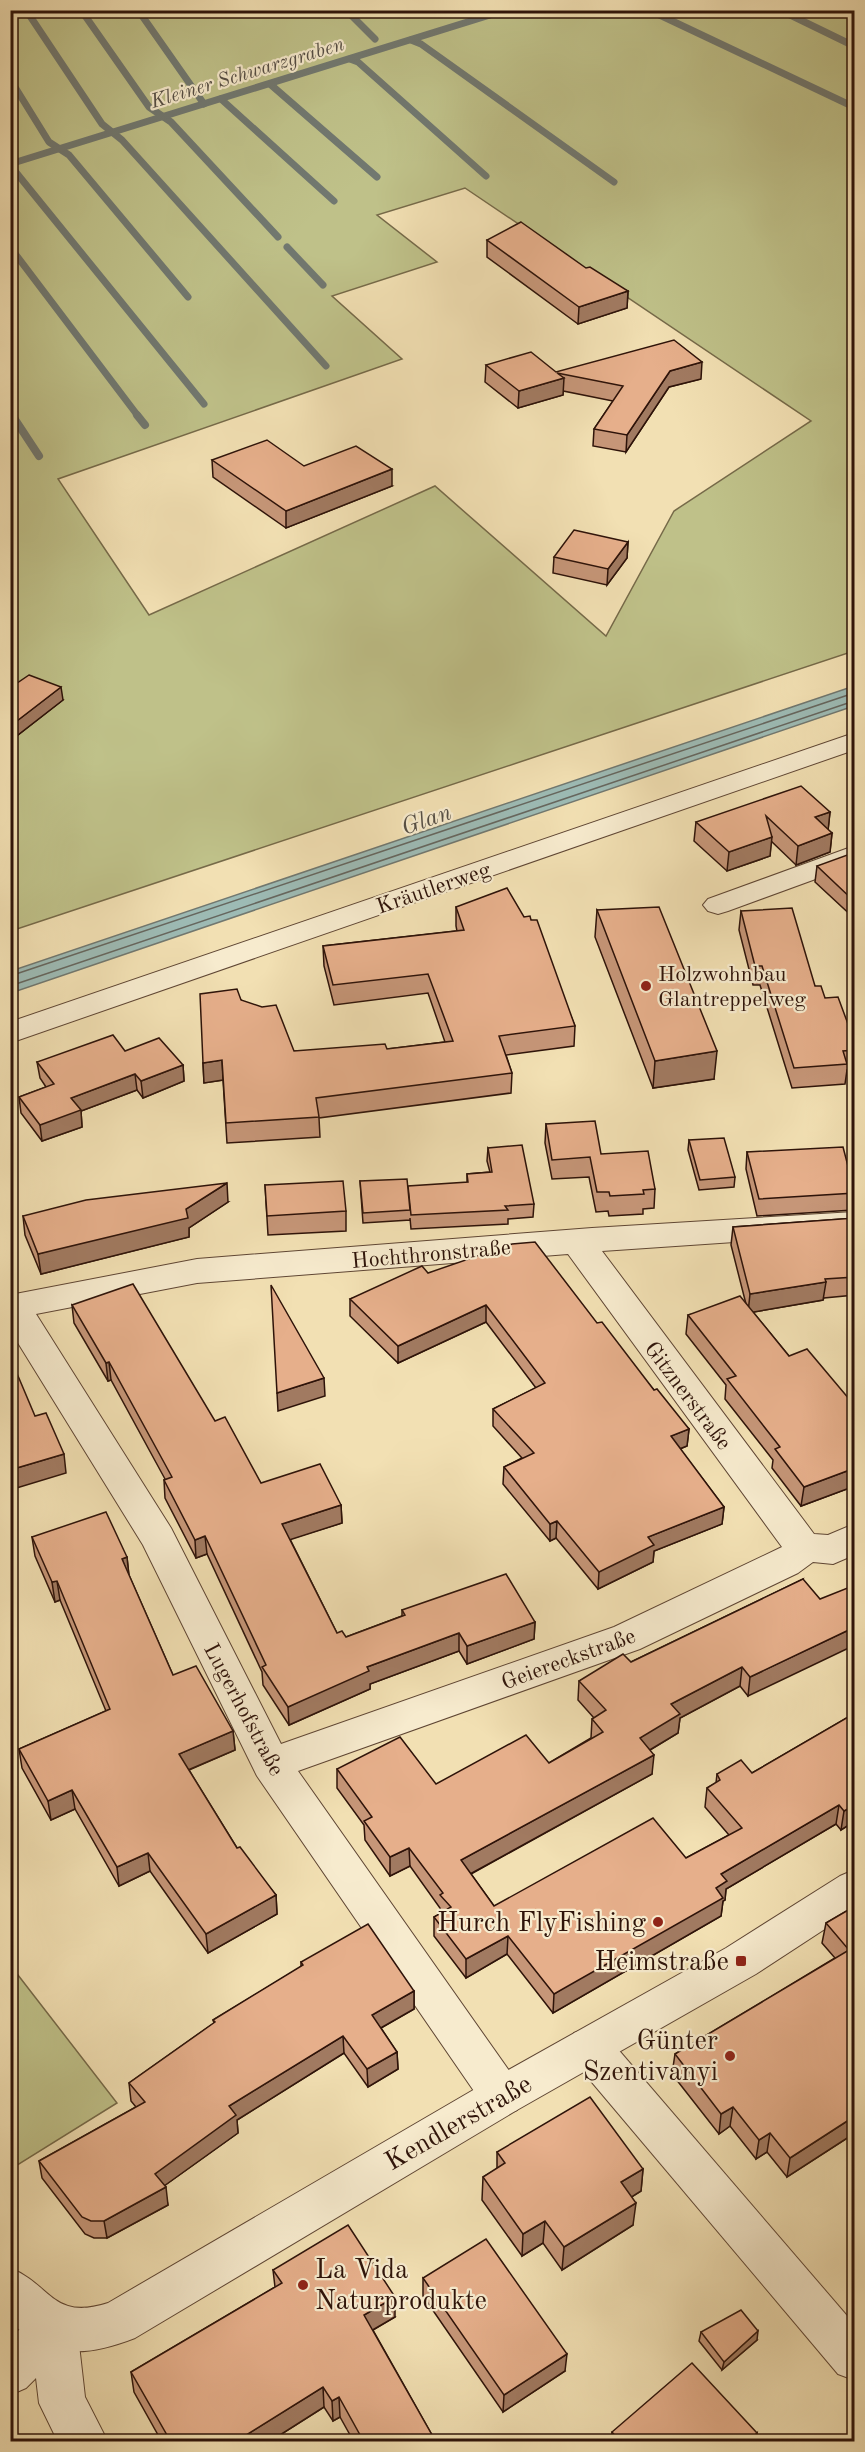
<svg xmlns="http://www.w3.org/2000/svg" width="865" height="2452" font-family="'Old Standard TT',serif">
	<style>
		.green { fill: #bfc189; stroke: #766a49; stroke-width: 1.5; fill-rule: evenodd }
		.water { fill: #9dbbb5; stroke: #717870; stroke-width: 1.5 }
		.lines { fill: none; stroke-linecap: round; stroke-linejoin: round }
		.shore { stroke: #66675f; stroke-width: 1.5 }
		.stream-far1 { stroke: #717870; stroke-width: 7 }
		.stream { stroke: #717870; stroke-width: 8 }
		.minor-casing { stroke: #5f4634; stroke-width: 2 }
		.tertiary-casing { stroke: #5f4634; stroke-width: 2 }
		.minor { fill: #f7ebce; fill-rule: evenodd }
		.tertiary { fill: #f7ebce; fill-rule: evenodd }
		.wall { fill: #c69678; stroke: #2e1309; stroke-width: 1.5 }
		.shaded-wall { fill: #a17a61; stroke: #2e1309; stroke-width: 1.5 }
		.building { fill: #e6af8b; stroke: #2e1309; stroke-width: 1.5 }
		.poi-dot { fill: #8f2418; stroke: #f7ebce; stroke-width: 2 }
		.labels { text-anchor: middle; stroke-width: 4.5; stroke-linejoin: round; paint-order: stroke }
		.far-water-label { font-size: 20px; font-style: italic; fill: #554e45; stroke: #f7ebce }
		.street-label { font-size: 22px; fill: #2e1309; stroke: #f7ebce }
		.poi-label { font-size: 22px; fill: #2e1309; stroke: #f7ebce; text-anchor: start }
		.water-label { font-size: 24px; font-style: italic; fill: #554e45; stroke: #f7ebce }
		.near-poi-label { font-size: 27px; fill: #2e1309; stroke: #f7ebce; text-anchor: end }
		.near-street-label { font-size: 27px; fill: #2e1309; stroke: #f7ebce }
	</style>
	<rect width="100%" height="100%" fill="#f2e0b3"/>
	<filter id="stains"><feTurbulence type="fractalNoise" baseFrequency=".00333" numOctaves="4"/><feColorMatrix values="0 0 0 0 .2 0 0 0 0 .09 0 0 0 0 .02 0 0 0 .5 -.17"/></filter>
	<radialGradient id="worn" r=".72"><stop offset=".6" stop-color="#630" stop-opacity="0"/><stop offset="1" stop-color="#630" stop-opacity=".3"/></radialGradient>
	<g class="green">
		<path d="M 10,11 L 854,11 L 854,651 L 11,931 ZM 465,188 L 811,421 L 674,511 L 606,636 L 435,486 L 149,615 L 58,479 L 402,359 L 332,296 L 437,262 L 377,215 Z"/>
		<polygon points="11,1966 117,2103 11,2169"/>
	</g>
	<polygon class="water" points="854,686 854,706 11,993 11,971"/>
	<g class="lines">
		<g class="shore">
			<polyline points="10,976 854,693"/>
			<polyline points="10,986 854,701"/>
		</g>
		<g class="stream-far1">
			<polyline points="26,10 102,124 122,140 326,366"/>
			<polyline points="81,10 149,107 171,122 278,237"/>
			<polyline points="138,10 204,104"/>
			<polyline points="346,10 375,39"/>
			<polyline points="649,10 854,107"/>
			<polyline points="780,10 854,46"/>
			<polyline points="411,40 421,44 614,182"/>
			<polyline points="350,59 358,62 486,176"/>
			<polyline points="10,79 49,142 69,155 188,297"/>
			<polyline points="270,84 377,177"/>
			<polyline points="221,99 334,201"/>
			<polyline points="10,164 506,10"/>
			<polyline points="10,165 204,404"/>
			<polyline points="10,247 138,416"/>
			<polyline points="287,247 323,285"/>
			<polyline points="10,411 13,416"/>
		</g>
		<g class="stream">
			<polyline points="12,415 39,456"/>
			<polyline points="137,415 145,425"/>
		</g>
		<g class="minor-casing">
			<g id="minor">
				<polygon points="854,733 854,750 10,1043 10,1022"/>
				<polygon points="854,846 854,865 728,911 718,914 708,911 703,905 708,899"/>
				<path d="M 854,1212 L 854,1234 L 602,1251 L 814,1534 L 828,1535 L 854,1524 L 854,1555 L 833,1564 L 813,1562 L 798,1573 L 640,1649 L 298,1771 L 517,2082 L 524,2096 L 517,2110 L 502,2116 L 487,2110 L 257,1776 L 143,1545 L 10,1330 L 10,1295 L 197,1259 L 592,1228 ZM 568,1254 L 782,1547 L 614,1627 L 281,1744 L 171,1528 L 36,1314 L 197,1283 Z"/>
				<polygon points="589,2028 604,2033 854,2324 854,2380 838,2374 574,2061 568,2047 574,2033"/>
				<polygon points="54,2305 70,2311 77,2327 85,2397 108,2442 58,2442 39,2403 36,2378 26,2388 10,2395 10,2339 38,2311"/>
			</g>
		</g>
		<g class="tertiary-casing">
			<path id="tertiary" d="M 854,1870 L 854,1910 L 756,1974 L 517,2110 L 135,2338 C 86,2357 52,2359 10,2322 L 10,2268 C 52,2285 52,2321 108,2303 L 487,2082 L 726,1948 L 840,1876 Z"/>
		</g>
		<use href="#minor" class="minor"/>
		<use href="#tertiary" class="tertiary"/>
	</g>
	<g class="wall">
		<polygon points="487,240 628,291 627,308 578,324 487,257"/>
		<polygon points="486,365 556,372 701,379 669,387 626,452 593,446 594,429 613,401 563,391 563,395 518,408 485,382"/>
		<polygon points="212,460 304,466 392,486 286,528 213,477"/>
		<polygon points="628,542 627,558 607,585 553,573 554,557"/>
		<polygon points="10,688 63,700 14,738 10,736"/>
		<polygon points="855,763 855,783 852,781"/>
		<polygon points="830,812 828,830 832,833 830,852 796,865 771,841 770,856 727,871 694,841 696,822"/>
		<polygon points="855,858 855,919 815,882 817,866"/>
		<polygon points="456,907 524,917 531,920 575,1026 574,1046 506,1055 512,1073 511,1093 319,1118 320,1137 227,1143 223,1080 204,1083 203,1063 241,1000 294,1051 387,1049 445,1042 428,993 334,1005 324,966 323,946 457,931 456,926"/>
		<polygon points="597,910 714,1079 653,1088 595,937"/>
		<polygon points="741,911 815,986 825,998 855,1043 854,1069 847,1070 845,1084 792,1088 760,985 753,985 739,930"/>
		<polygon points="125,1051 183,1065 184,1081 143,1098 137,1090 81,1111 82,1127 42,1141 21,1113 19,1097 46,1087 40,1078 37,1062"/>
		<polygon points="851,1108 855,1108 855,1146 849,1125"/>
		<polygon points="546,1124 601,1154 655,1189 654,1208 643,1209 643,1214 609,1216 608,1211 596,1212 589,1177 552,1179 545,1143"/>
		<polygon points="689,1140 735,1177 734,1187 699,1190 688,1150"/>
		<polygon points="488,1148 534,1204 533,1217 508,1219 508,1224 411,1229 410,1218 410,1220 363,1223 360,1181 408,1195 467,1183 467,1174 490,1172 487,1161"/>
		<polygon points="747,1152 855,1190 853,1210 757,1216 746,1169"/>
		<polygon points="265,1185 346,1211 346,1231 268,1235"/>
		<polygon points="228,1202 189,1228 189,1237 41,1274 25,1235 23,1216"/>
		<polygon points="855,1218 855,1295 824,1298 823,1300 753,1312 789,1356 855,1406 855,1486 801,1506 772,1468 773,1460 725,1399 726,1385 686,1334 688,1315 746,1304 731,1245 733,1227"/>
		<polygon points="428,1273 597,1323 654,1390 689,1429 687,1446 680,1449 724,1507 722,1524 654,1551 653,1562 598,1589 556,1538 550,1541 503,1484 504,1467 522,1458 493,1426 493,1409 536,1388 486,1322 398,1363 350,1316 350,1299"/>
		<polygon points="72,1305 215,1421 261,1483 341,1505 342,1523 290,1539 337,1633 346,1637 402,1616 402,1610 535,1622 534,1639 467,1664 459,1651 370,1684 370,1689 289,1725 263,1685 262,1672 207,1554 196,1558 165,1498 164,1480 165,1479 111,1380 108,1381 74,1323"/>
		<polygon points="32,1537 127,1557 129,1575 173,1675 233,1731 235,1750 189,1770 237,1848 276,1895 277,1914 208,1953 150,1871 119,1886 75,1809 51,1820 22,1768 19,1749 106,1711 60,1600 55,1602 35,1556"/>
		<polygon points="803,1579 748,1696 740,1686 680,1718 678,1733 650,1750 652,1774 471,1874 494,1906 686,1858 729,1835 705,1807 707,1788 716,1783 717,1774 752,1773 855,1713 855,1821 841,1830 836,1824 726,1889 725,1900 723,1901 721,1916 553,2013 507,1954 466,1978 434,1936 434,1917 441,1914 440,1908 410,1866 390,1876 365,1840 364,1825 337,1788 337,1769 436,1784 549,1763 591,1738 592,1719 594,1718 578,1700 579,1681 631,1662"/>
		<polygon points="855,1906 855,2133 787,2177 767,2152 756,2159 730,2126 719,2134 672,2074 675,2054 835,1958 822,1943 826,1923"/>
		<polygon points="301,1962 414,1991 414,2009 381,2028 397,2052 398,2069 368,2087 344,2053 237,2120 238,2133 164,2186 168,2205 107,2238 94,2238 85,2234 42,2178 39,2161 136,2107 131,2101 129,2083 214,2023 213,2020 301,1967"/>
		<polygon points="497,2152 643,2169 641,2191 631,2197 633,2225 562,2270 543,2243 522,2256 482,2200 483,2177 497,2169"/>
		<polygon points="273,2270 395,2317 373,2330 436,2442 354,2442 340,2417 333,2421 324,2407 269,2442 162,2442 134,2392 131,2372 275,2287"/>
		<polygon points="423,2278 565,2371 503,2412 423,2296"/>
		<polygon points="701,2332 757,2340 722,2370 699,2341"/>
		<polygon points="612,2432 757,2433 755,2442 611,2442"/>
	</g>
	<g class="shaded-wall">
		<polygon points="628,291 627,308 578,324 579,307"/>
		<polygon points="702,362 701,379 669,387 626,452 627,435 670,371"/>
		<polygon points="564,378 563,395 518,408 519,391"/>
		<polygon points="392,469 392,486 286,528 286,511"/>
		<polygon points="628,542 627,558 607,585 608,569"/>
		<polygon points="61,687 63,700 14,738 13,724"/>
		<polygon points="830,812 828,831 815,817"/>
		<polygon points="832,833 830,852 796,865 798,846"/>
		<polygon points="772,837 770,856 727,871 729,852"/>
		<polygon points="717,1051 714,1079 653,1088 655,1061"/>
		<polygon points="222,1060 223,1080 204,1083 203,1063"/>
		<polygon points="183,1065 184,1081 143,1098 141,1081"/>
		<polygon points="135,1074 137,1090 81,1111 82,1127 42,1141 40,1125 71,1098"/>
		<polygon points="227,1183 228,1202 189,1228 189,1237 41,1274 38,1254 186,1209"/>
		<polygon points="826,1282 823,1300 748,1313 750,1294"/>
		<polygon points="486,1305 486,1322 398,1363 398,1346"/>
		<polygon points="109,1362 111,1380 108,1381 106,1363"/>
		<polygon points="324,1378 325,1396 278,1411 277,1393"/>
		<polygon points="689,1429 687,1446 669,1453 671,1436"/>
		<polygon points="64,1454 66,1473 10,1490 10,1470"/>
		<polygon points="855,1468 855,1486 801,1506 804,1487"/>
		<polygon points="341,1505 342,1523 283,1542 282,1524"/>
		<polygon points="724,1507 722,1524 654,1551 653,1562 598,1589 599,1572 648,1537"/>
		<polygon points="557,1521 556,1538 550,1541 550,1524"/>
		<polygon points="205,1536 207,1554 196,1558 195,1540"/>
		<polygon points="127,1557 129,1577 122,1559"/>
		<polygon points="57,1581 60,1600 55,1602 52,1582"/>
		<polygon points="535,1622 534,1639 467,1664 467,1646"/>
		<polygon points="855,1627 855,1645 748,1696 750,1677"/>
		<polygon points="459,1633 459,1651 370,1684 370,1689 289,1725 288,1707 367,1667"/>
		<polygon points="742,1667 740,1686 680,1718 678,1733 638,1757 640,1738 671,1704"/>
		<polygon points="233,1731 235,1750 181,1773 179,1754"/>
		<polygon points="654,1755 652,1774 461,1879 461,1860"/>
		<polygon points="72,1790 75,1809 51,1820 48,1801"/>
		<polygon points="839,1805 836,1824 726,1889 725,1900 723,1901 721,1916 553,2013 554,1994 716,1888 721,1874"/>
		<polygon points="855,1805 855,1821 841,1830 844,1811"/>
		<polygon points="409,1848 410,1866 390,1876 390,1857"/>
		<polygon points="148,1853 150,1871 119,1886 117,1867"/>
		<polygon points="276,1895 277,1914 208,1953 206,1934"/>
		<polygon points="508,1936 507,1954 466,1978 466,1959"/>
		<polygon points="414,1991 414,2009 372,2033 372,2015"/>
		<polygon points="343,2036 344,2053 237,2120 238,2133 157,2191 155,2174 229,2106"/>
		<polygon points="397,2052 398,2069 368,2087 367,2069"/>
		<polygon points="733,2107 730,2126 719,2134 721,2114"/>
		<polygon points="855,2116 855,2133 787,2177 790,2158"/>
		<polygon points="770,2133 767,2152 756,2159 759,2140"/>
		<polygon points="643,2169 641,2191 619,2205 621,2182"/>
		<polygon points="166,2187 168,2205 107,2238 104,2221"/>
		<polygon points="636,2203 633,2225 562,2270 564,2247"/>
		<polygon points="545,2221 543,2243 522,2256 523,2234"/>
		<polygon points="395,2297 395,2317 364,2335 364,2315"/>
		<polygon points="758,2331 757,2340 722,2370 724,2362"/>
		<polygon points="567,2354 565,2371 503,2412 504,2395"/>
		<polygon points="323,2387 324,2407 269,2442 235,2442"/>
		<polygon points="339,2397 340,2417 333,2421 332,2401"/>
		<polygon points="757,2433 755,2442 747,2442"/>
	</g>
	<g class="building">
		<polygon points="521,222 586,268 590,267 628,291 579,307 487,240"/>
		<polygon points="674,340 702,362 670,371 627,435 594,429 623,386 557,373 564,378 519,391 486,365 531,352 556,372"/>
		<polygon points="267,440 304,466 356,446 392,469 286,511 212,460"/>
		<polygon points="574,530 628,542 608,569 554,557"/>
		<polygon points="29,675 61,687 13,724 10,723 10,688"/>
		<polygon points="801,786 830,812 815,817 832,833 798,846 766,816 772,837 729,852 696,822"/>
		<polygon points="850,854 855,858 855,902 817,866"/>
		<polygon points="507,888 524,917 530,916 531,920 537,920 575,1026 499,1036 512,1073 316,1098 319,1117 226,1123 222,1060 203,1063 200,994 237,989 241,1000 262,1007 276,1005 294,1051 385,1044 387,1049 453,1041 428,974 333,985 323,946 464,930 456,907"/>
		<polygon points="659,907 717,1051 655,1061 597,910"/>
		<polygon points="792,908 815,986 821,986 825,998 838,997 855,1043 855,1050 843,1051 847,1064 794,1068 762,966 755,966 741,911"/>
		<polygon points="113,1035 125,1051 159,1038 183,1065 141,1081 135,1074 71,1098 81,1110 40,1125 19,1097 54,1084 37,1062"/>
		<polygon points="851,1108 855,1108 855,1121"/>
		<polygon points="595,1121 601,1154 648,1151 655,1189 643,1190 644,1194 610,1196 609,1192 597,1192 590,1157 552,1160 546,1124"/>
		<polygon points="724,1138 735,1177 700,1180 689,1140"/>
		<polygon points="522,1145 534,1204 505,1206 508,1210 411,1215 408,1186 468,1182 467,1174 492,1172 488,1148"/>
		<polygon points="843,1147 855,1193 759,1199 747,1152"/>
		<polygon points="407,1179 410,1210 363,1213 360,1181"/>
		<polygon points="343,1181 346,1211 267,1216 265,1185"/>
		<polygon points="227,1183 186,1209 188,1218 38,1254 23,1216 86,1200"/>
		<polygon points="855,1218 855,1277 825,1279 826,1282 750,1294 733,1227"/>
		<polygon points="535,1242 597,1323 602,1322 654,1390 657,1389 689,1429 671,1436 724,1507 648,1537 654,1545 599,1572 557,1521 550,1524 504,1467 534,1453 493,1409 545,1383 486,1305 398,1346 350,1299 422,1266 428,1273 512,1244"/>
		<polygon points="133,1284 215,1421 225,1417 261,1483 320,1464 341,1505 282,1524 337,1633 342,1631 346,1637 405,1615 402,1610 506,1574 535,1622 467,1646 459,1633 367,1667 369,1671 288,1707 262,1667 266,1665 205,1536 195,1540 164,1480 172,1477 109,1362 106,1363 72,1305"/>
		<polygon points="271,1285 324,1378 277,1393"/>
		<polygon points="740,1296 789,1356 807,1349 855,1406 855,1468 804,1487 775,1449 780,1447 727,1379 736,1376 688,1315"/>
		<polygon points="10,1357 35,1416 46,1413 64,1454 10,1470"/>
		<polygon points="106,1512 127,1557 122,1559 173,1675 196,1666 233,1731 179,1754 237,1848 240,1847 276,1895 206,1934 148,1853 117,1867 72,1790 48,1801 19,1749 110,1709 57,1581 52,1582 32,1537"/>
		<polygon points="803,1579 820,1599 855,1585 855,1627 750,1677 742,1667 671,1704 680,1714 640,1738 654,1755 461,1860 494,1906 653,1818 686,1858 742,1828 707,1788 720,1780 717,1774 741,1760 752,1773 855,1713 855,1805 844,1811 839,1805 721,1874 727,1881 716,1888 723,1898 554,1994 508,1936 466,1959 434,1917 451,1907 440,1895 443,1893 409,1848 390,1857 364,1821 372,1817 337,1769 400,1737 436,1784 526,1735 549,1763 603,1732 592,1719 606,1710 579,1681 623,1654 631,1662"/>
		<polygon points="855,1906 855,2077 851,2080 855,2084 855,2116 790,2158 770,2133 759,2140 733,2107 721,2114 675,2054 849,1950 826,1923"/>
		<polygon points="368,1924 414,1991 372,2015 397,2052 367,2069 343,2036 229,2106 236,2115 155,2174 166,2187 104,2221 91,2221 82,2217 39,2161 145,2102 129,2083 215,2022 213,2020 303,1965 301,1962"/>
		<polygon points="590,2097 643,2169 621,2182 636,2203 564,2247 545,2221 523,2234 483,2177 505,2163 497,2152"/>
		<polygon points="348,2225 395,2297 364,2315 436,2442 364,2442 339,2397 332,2401 323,2387 235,2442 171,2442 131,2372 282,2283 273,2270"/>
		<polygon points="486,2239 567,2354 504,2395 423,2278"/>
		<polygon points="741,2310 758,2331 724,2362 701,2332"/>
		<polygon points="692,2363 757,2433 747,2442 620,2442 612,2432"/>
		<polygon points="25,2436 28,2442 15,2442"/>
		<polygon points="855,2436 855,2442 849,2442"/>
	</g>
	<g class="poi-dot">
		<circle cx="646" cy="986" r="6"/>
		<circle cx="658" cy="1922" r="6"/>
		<rect x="735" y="1955" width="12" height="12" rx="3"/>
		<circle cx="730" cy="2056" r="6"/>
		<circle cx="303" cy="2285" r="6"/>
	</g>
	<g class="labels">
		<g class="far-water-label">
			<text transform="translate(247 72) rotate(-17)" y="7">Kleiner Schwarzgraben</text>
		</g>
		<g class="street-label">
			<text transform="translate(433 887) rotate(-19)" y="8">Kräutlerweg</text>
			<text transform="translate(431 1253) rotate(-5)" y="8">Hochthronstraße</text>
			<text transform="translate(689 1395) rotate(53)" y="8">Gitznerstraße</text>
			<text transform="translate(568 1658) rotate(-20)" y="8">Geiereckstraße</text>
			<text transform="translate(245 1709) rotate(62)" y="8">Lugerhofstraße</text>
		</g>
		<g class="poi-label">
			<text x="658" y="981">Holzwohnbau<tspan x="658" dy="25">Glantreppelweg</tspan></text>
		</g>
		<g class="water-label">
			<text transform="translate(426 819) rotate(-19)" y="8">Glan</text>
		</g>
		<g class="near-poi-label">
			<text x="646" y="1931">Hurch FlyFishing</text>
			<text x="729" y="1970">Heimstraße</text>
			<text x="718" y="2049">Günter<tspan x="718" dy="31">Szentivanyi</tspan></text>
			<text x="315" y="2278" text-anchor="start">La Vida<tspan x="315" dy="31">Naturprodukte</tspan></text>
		</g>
		<g class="near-street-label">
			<text transform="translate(458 2122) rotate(-30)" y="9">Kendlerstraße</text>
		</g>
	</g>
	<rect width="865" height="2452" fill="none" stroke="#f2e0b3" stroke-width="36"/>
	<rect x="12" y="12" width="841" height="2428" fill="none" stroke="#2e1309" stroke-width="3"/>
	<rect x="18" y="18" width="829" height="2416" fill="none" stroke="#2e1309" stroke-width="1.5"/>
	<rect width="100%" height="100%" filter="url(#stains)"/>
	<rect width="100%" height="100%" fill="url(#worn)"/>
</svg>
